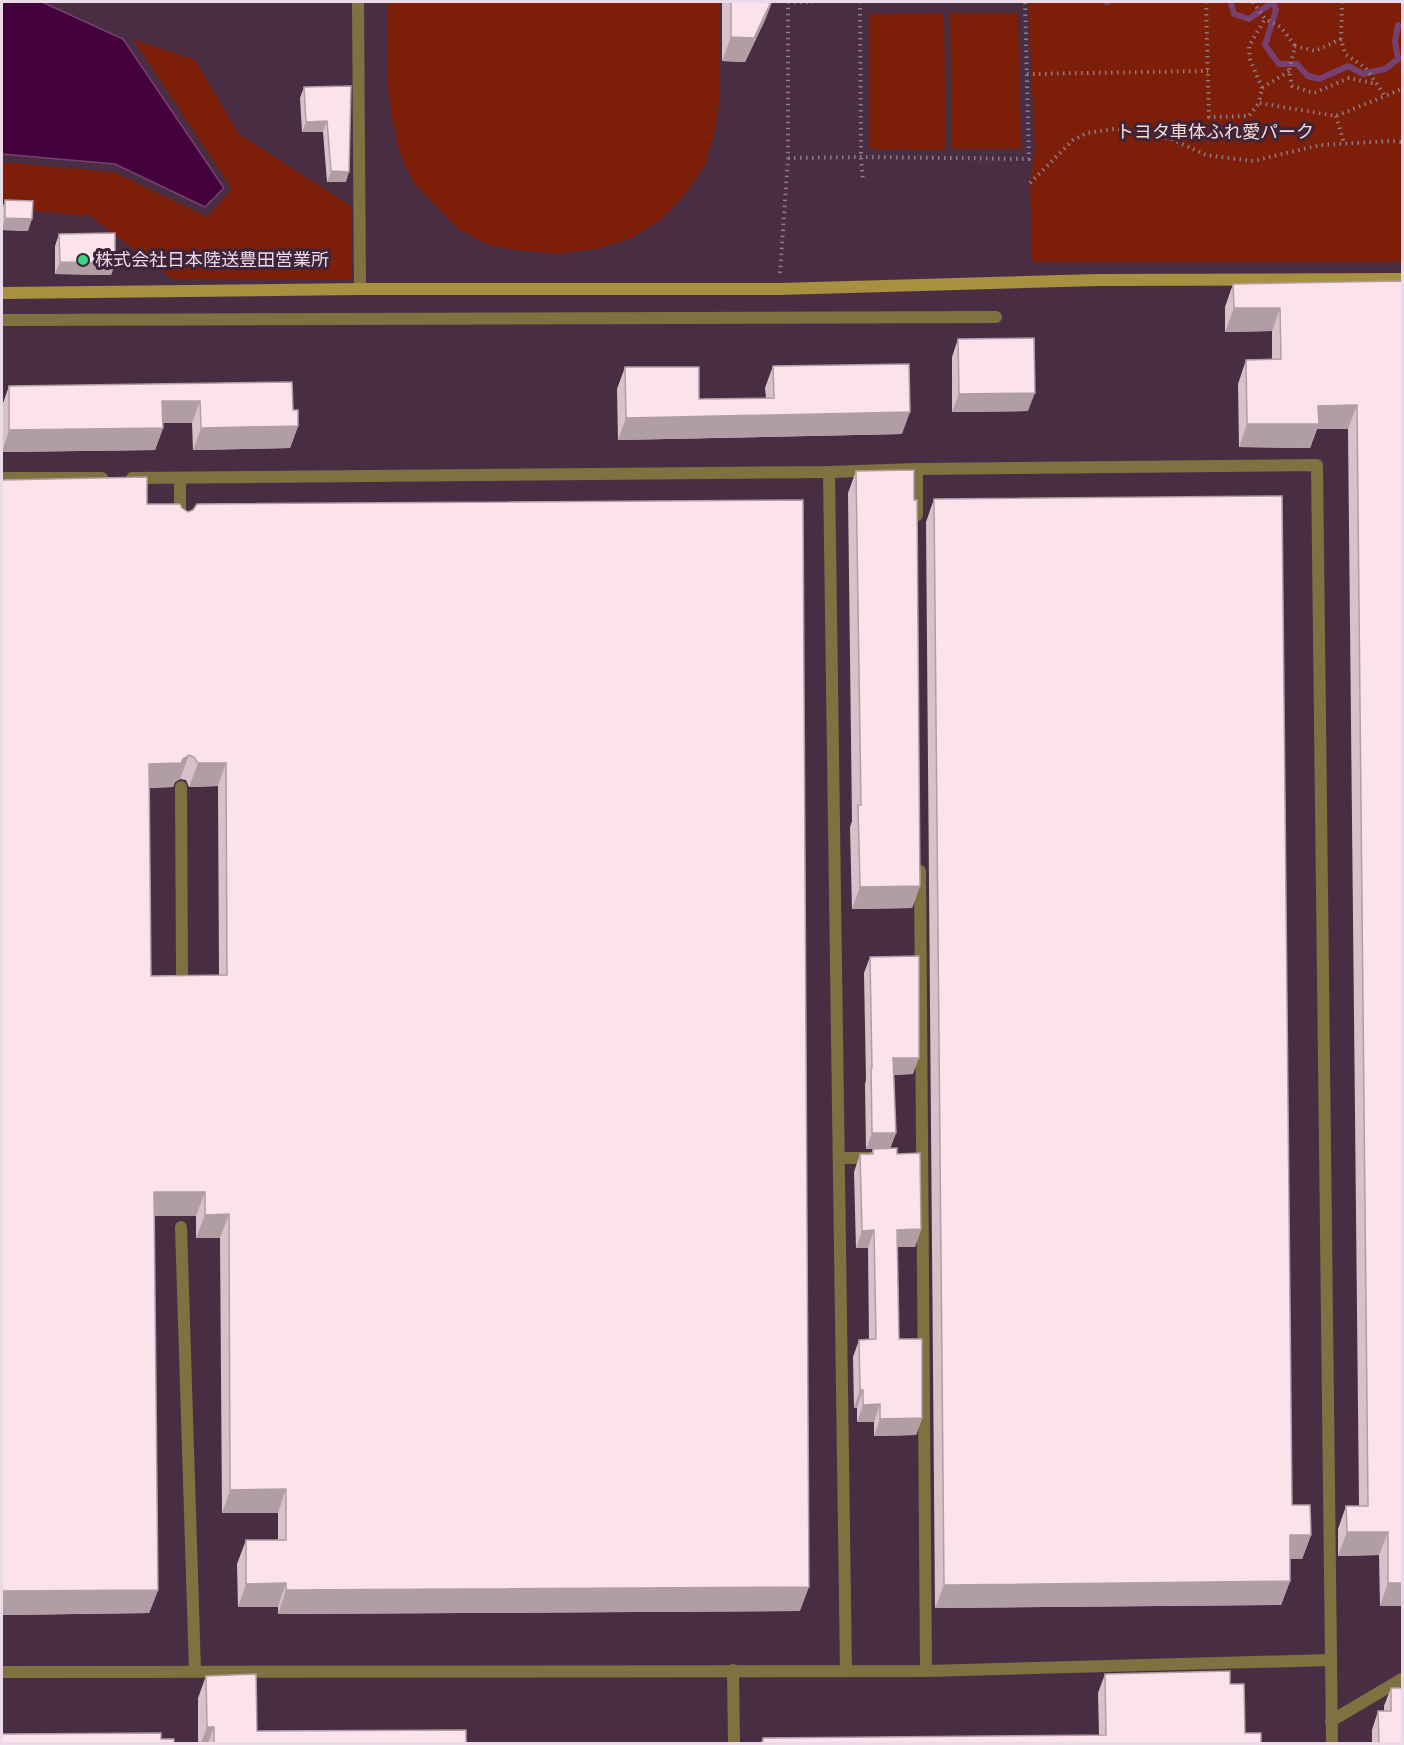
<svg xmlns="http://www.w3.org/2000/svg" width="1404" height="1745" font-family="'Varela Round','Noto Sans JP',sans-serif">
	<style>
		.green { fill: #7d1e08 }
		.water { fill: #44003d; stroke: #764170; stroke-width: 1.5 }
		.lines { fill: none; stroke-linecap: round; stroke-linejoin: round }
		.stream { stroke: #764170; stroke-width: 6 }
		.path { stroke: #907a8b; stroke-width: 4; stroke-dasharray: 1.5 4.5; stroke-linecap: butt }
		.lane { stroke: #7f7241; stroke-width: 12 }
		.street { stroke: #7f7241; stroke-width: 12 }
		.secondary { stroke: #a7903f; stroke-width: 12 }
		.wall { fill: #d8c2ca; fill-rule: evenodd }
		.shaded-wall { fill: #b09ea4 }
		.building { fill: #fbe2eb; stroke: #b09ea4; stroke-width: 1.5; fill-rule: evenodd }
		.poi-dot { fill: #37d880; stroke: #3e2439; stroke-width: 2 }
		.labels { text-anchor: middle; stroke-width: 6; stroke-linejoin: round; paint-order: stroke }
		.park-label { font-size: 18px; fill: #fadad2; stroke: #3e2439 }
		.poi-label { font-size: 18px; fill: #ebdae7; stroke: #3e2439; text-anchor: start }
	</style>
	<rect width="100%" height="100%" fill="#492e43"/>
	<g class="green">
		<polygon points="387,2 720,2 720,96 715,131 705,166 685,194 662,219 632,238 597,249 559,254 522,251 488,245 458,229 413,182 400,153 392,119 388,86"/>
		<polygon points="1028,2 1402,2 1402,262 1032,262 1030,183 1035,148"/>
		<polygon points="944,13 946,150 870,149 869,14"/>
		<polygon points="950,13 1018,13 1021,149 952,149"/>
		<polygon points="133,39 195,60 239,134 351,206 351,280 173,279 90,216 2,208 2,162 114,172 207,217 232,189"/>
	</g>
	<polygon class="water" points="2,2 42,2 123,39 224,188 205,207 115,164 2,154"/>
	<g class="lines">
		<g class="stream">
			<polyline points="1107,2 1108,2"/>
			<polyline points="1231,2 1234,14 1249,19 1273,2 1276,10 1265,45 1279,64 1297,64 1308,76 1319,79 1348,66 1363,74 1385,69 1398,59 1395,41 1398,25"/>
		</g>
		<g class="path">
			<polyline points="788,2 813,2"/>
			<polyline points="860,2 861,157 863,181"/>
			<polyline points="1206,2 1209,117 1249,116 1259,103"/>
			<polyline points="1253,2 1265,19 1281,27 1295,46"/>
			<polyline points="1342,2 1341,39 1345,54 1366,68 1385,96 1402,89"/>
			<polyline points="1341,39 1315,51 1295,46 1289,71 1292,86 1314,93 1349,78 1377,84"/>
			<polyline points="1289,71 1262,88 1259,103 1336,116 1385,96"/>
			<polyline points="1027,74 1208,71"/>
			<polyline points="1262,88 1250,59 1249,46 1265,19"/>
			<polyline points="1336,116 1344,143"/>
			<polyline points="788,158 861,157 1029,159 1025,2"/>
			<polyline points="1030,183 1073,140 1087,133 1114,129 1144,133 1171,139 1206,155 1253,161 1320,145 1391,141 1402,142"/>
			<polyline points="780,273 788,158 788,2"/>
		</g>
		<g class="lane">
			<polyline points="2,320 996,317"/>
			<polyline points="917,469 917,515"/>
			<polyline points="829,472 846,1671"/>
			<polyline points="2,478 102,478"/>
			<polyline points="132,478 829,472 917,469 1317,465 1332,1744"/>
			<polyline points="180,478 180,519"/>
			<polyline points="181,787 182,973"/>
			<polyline points="920,871 926,1671"/>
			<polyline points="839,1158 873,1158"/>
			<polyline points="181,1227 195,1671"/>
			<polyline points="733,1670 734,1744"/>
			<polyline points="2,1672 926,1671 1330,1660"/>
			<polyline points="1331,1721 1402,1679"/>
		</g>
		<polyline class="street" points="358,2 360,289"/>
		<polyline class="secondary" points="2,293 360,289 779,289 1098,280 1402,279"/>
	</g>
	<g class="wall">
		<polygon points="722,2 772,2 765,20 745,62 722,61"/>
		<polygon points="351,86 346,182 327,182 323,132 302,132 300,98 304,87"/>
		<polygon points="5,200 28,231 2,230 2,210"/>
		<polygon points="59,234 115,263 111,275 55,274 55,246"/>
		<polygon points="1402,281 1402,1606 1380,1606 1379,1555 1338,1556 1338,1529 1346,1506 1359,1506 1348,429 1317,429 1310,448 1239,447 1238,384 1246,360 1272,359 1272,331 1225,332 1225,307 1233,284"/>
		<polygon points="958,339 1028,411 952,412 952,357"/>
		<polygon points="773,366 902,434 618,440 617,389 625,367 699,399 766,398 765,388"/>
		<polygon points="292,382 293,410 298,426 290,448 193,450 192,423 163,423 163,428 155,450 2,452 2,406 9,386"/>
		<polygon points="856,471 920,886 912,908 852,909 850,827 852,821 848,493"/>
		<path d="M 2,480 L 147,504 L 182,508 L 800,1611 L 278,1614 L 278,1607 L 238,1607 L 237,1564 L 246,1540 L 278,1540 L 278,1513 L 222,1513 L 220,1238 L 196,1238 L 196,1216 L 154,1216 L 158,1590 L 149,1613 L 2,1615 ZM 180,779 L 186,780 L 189,787 L 218,786 L 219,975 L 151,976 L 149,788 L 173,787 L 175,782 Z"/>
		<polygon points="934,499 1292,1505 1311,1535 1302,1559 1290,1559 1290,1581 1281,1605 935,1608 926,522"/>
		<polygon points="870,957 913,1074 894,1075 896,1133 890,1148 897,1154 921,1229 915,1247 897,1247 899,1339 922,1418 916,1435 874,1436 874,1422 857,1422 857,1408 854,1408 853,1357 859,1340 869,1339 868,1248 856,1248 854,1172 860,1154 871,1154 873,1149 866,1149 865,1084 866,1080 864,973"/>
		<polygon points="1105,1674 1230,1684 1245,1733 1261,1743 761,1743 763,1738 1099,1735 1098,1693"/>
		<polygon points="206,1676 257,1731 466,1743 198,1743 198,1698"/>
		<polygon points="1391,1688 1402,1743 1372,1743 1372,1730 1378,1711 1384,1711 1384,1706"/>
	</g>
	<g class="shaded-wall">
		<polygon points="771,2 765,20 745,62 722,61 731,37"/>
		<polygon points="327,121 323,132 302,132 306,122"/>
		<polygon points="331,171 349,172 346,182 327,182"/>
		<polygon points="5,218 32,219 28,231 2,230"/>
		<polygon points="60,262 115,263 111,275 55,274"/>
		<polygon points="1234,308 1280,308 1272,331 1225,332"/>
		<polygon points="1035,393 1028,411 952,412 959,394"/>
		<polygon points="162,401 200,401 192,423 154,423"/>
		<polygon points="1357,405 1348,429 1317,429 1310,448 1239,447 1247,424 1318,406"/>
		<polygon points="910,412 902,434 618,440 626,418"/>
		<polygon points="298,426 290,448 193,450 201,428"/>
		<polygon points="163,428 155,450 2,452 9,430"/>
		<polygon points="189,755 180,779 175,782 173,787 140,788 149,764 183,759"/>
		<polygon points="198,763 226,763 218,786 189,787"/>
		<polygon points="920,886 912,908 852,909 860,887"/>
		<polygon points="893,1058 919,1058 913,1074 887,1075"/>
		<polygon points="872,1133 896,1133 890,1149 866,1149"/>
		<polygon points="154,1192 205,1192 196,1216 145,1216"/>
		<polygon points="229,1214 220,1238 196,1238 205,1215"/>
		<polygon points="921,1229 915,1247 891,1247 897,1230"/>
		<polygon points="874,1230 868,1248 856,1248 862,1231"/>
		<polygon points="860,1390 863,1390 857,1408 854,1408"/>
		<polygon points="880,1404 874,1422 857,1422 863,1405"/>
		<polygon points="922,1418 916,1435 874,1436 880,1419"/>
		<polygon points="286,1489 278,1513 222,1513 230,1490"/>
		<polygon points="1347,1532 1388,1532 1379,1555 1338,1556"/>
		<polygon points="1290,1535 1311,1535 1302,1559 1281,1559"/>
		<polygon points="1290,1581 1281,1605 935,1608 944,1585"/>
		<polygon points="286,1583 278,1607 238,1607 246,1584"/>
		<polygon points="1388,1583 1402,1583 1402,1606 1380,1606"/>
		<polygon points="809,1587 800,1611 278,1614 286,1590"/>
		<polygon points="158,1590 149,1613 2,1615 2,1591"/>
		<polygon points="207,1727 214,1727 208,1743 201,1743"/>
	</g>
	<g class="building">
		<polygon points="731,2 771,2 754,38 731,37"/>
		<polygon points="351,86 349,172 331,171 327,121 306,122 304,87"/>
		<polygon points="5,200 33,201 32,219 5,218"/>
		<polygon points="115,233 115,263 60,262 59,234"/>
		<polygon points="1402,281 1402,1583 1388,1583 1388,1532 1347,1532 1346,1506 1368,1506 1357,405 1318,406 1319,424 1247,424 1246,360 1281,359 1280,308 1234,308 1233,284"/>
		<polygon points="1034,338 1035,393 959,394 958,339"/>
		<polygon points="909,364 910,412 626,418 625,367 699,367 699,399 774,398 773,366"/>
		<polygon points="292,382 293,410 298,410 298,426 201,428 200,401 162,401 163,428 9,430 9,386"/>
		<polygon points="914,470 914,500 917,500 920,886 860,887 858,805 861,805 856,471"/>
		<path d="M 147,477 L 147,504 L 180,504 L 182,508 L 188,512 L 193,510 L 197,504 L 803,500 L 809,1587 L 286,1590 L 286,1583 L 246,1584 L 246,1540 L 286,1540 L 286,1489 L 230,1490 L 229,1214 L 205,1215 L 205,1192 L 154,1192 L 158,1590 L 2,1591 L 2,480 ZM 189,755 L 194,757 L 198,763 L 226,763 L 227,975 L 151,976 L 149,764 L 181,763 L 183,759 Z"/>
		<polygon points="1282,496 1292,1505 1310,1505 1311,1535 1290,1535 1290,1581 944,1585 934,499"/>
		<polygon points="919,956 919,1058 893,1058 896,1133 872,1133 871,1068 872,1068 870,957"/>
		<polygon points="897,1148 897,1154 920,1153 921,1229 897,1230 899,1339 922,1339 922,1418 880,1419 880,1404 863,1405 863,1390 860,1390 859,1340 876,1339 874,1230 862,1231 860,1154 873,1154 873,1149"/>
		<polygon points="1230,1671 1230,1684 1244,1684 1245,1733 1261,1733 1261,1743 763,1743 763,1738 1106,1735 1105,1674"/>
		<polygon points="256,1674 257,1731 466,1730 466,1743 214,1743 214,1727 207,1727 206,1676"/>
		<polygon points="1391,1688 1402,1688 1402,1743 1374,1743 1379,1743 1378,1711 1391,1711"/>
		<polygon points="161,1733 161,1739 174,1739 174,1743 2,1743 2,1734"/>
	</g>
	<circle class="poi-dot" cx="83" cy="260" r="6"/>
	<g class="labels">
		<g class="park-label">
			<text x="1215" y="138">トヨタ車体ふれ愛パーク</text>
		</g>
		<g class="poi-label">
			<text x="95" y="266">株式会社日本陸送豊田営業所</text>
		</g>
	</g>
	<rect width="1404" height="1745" fill="none" stroke="#ebdae7" stroke-width="6"/>
</svg>
